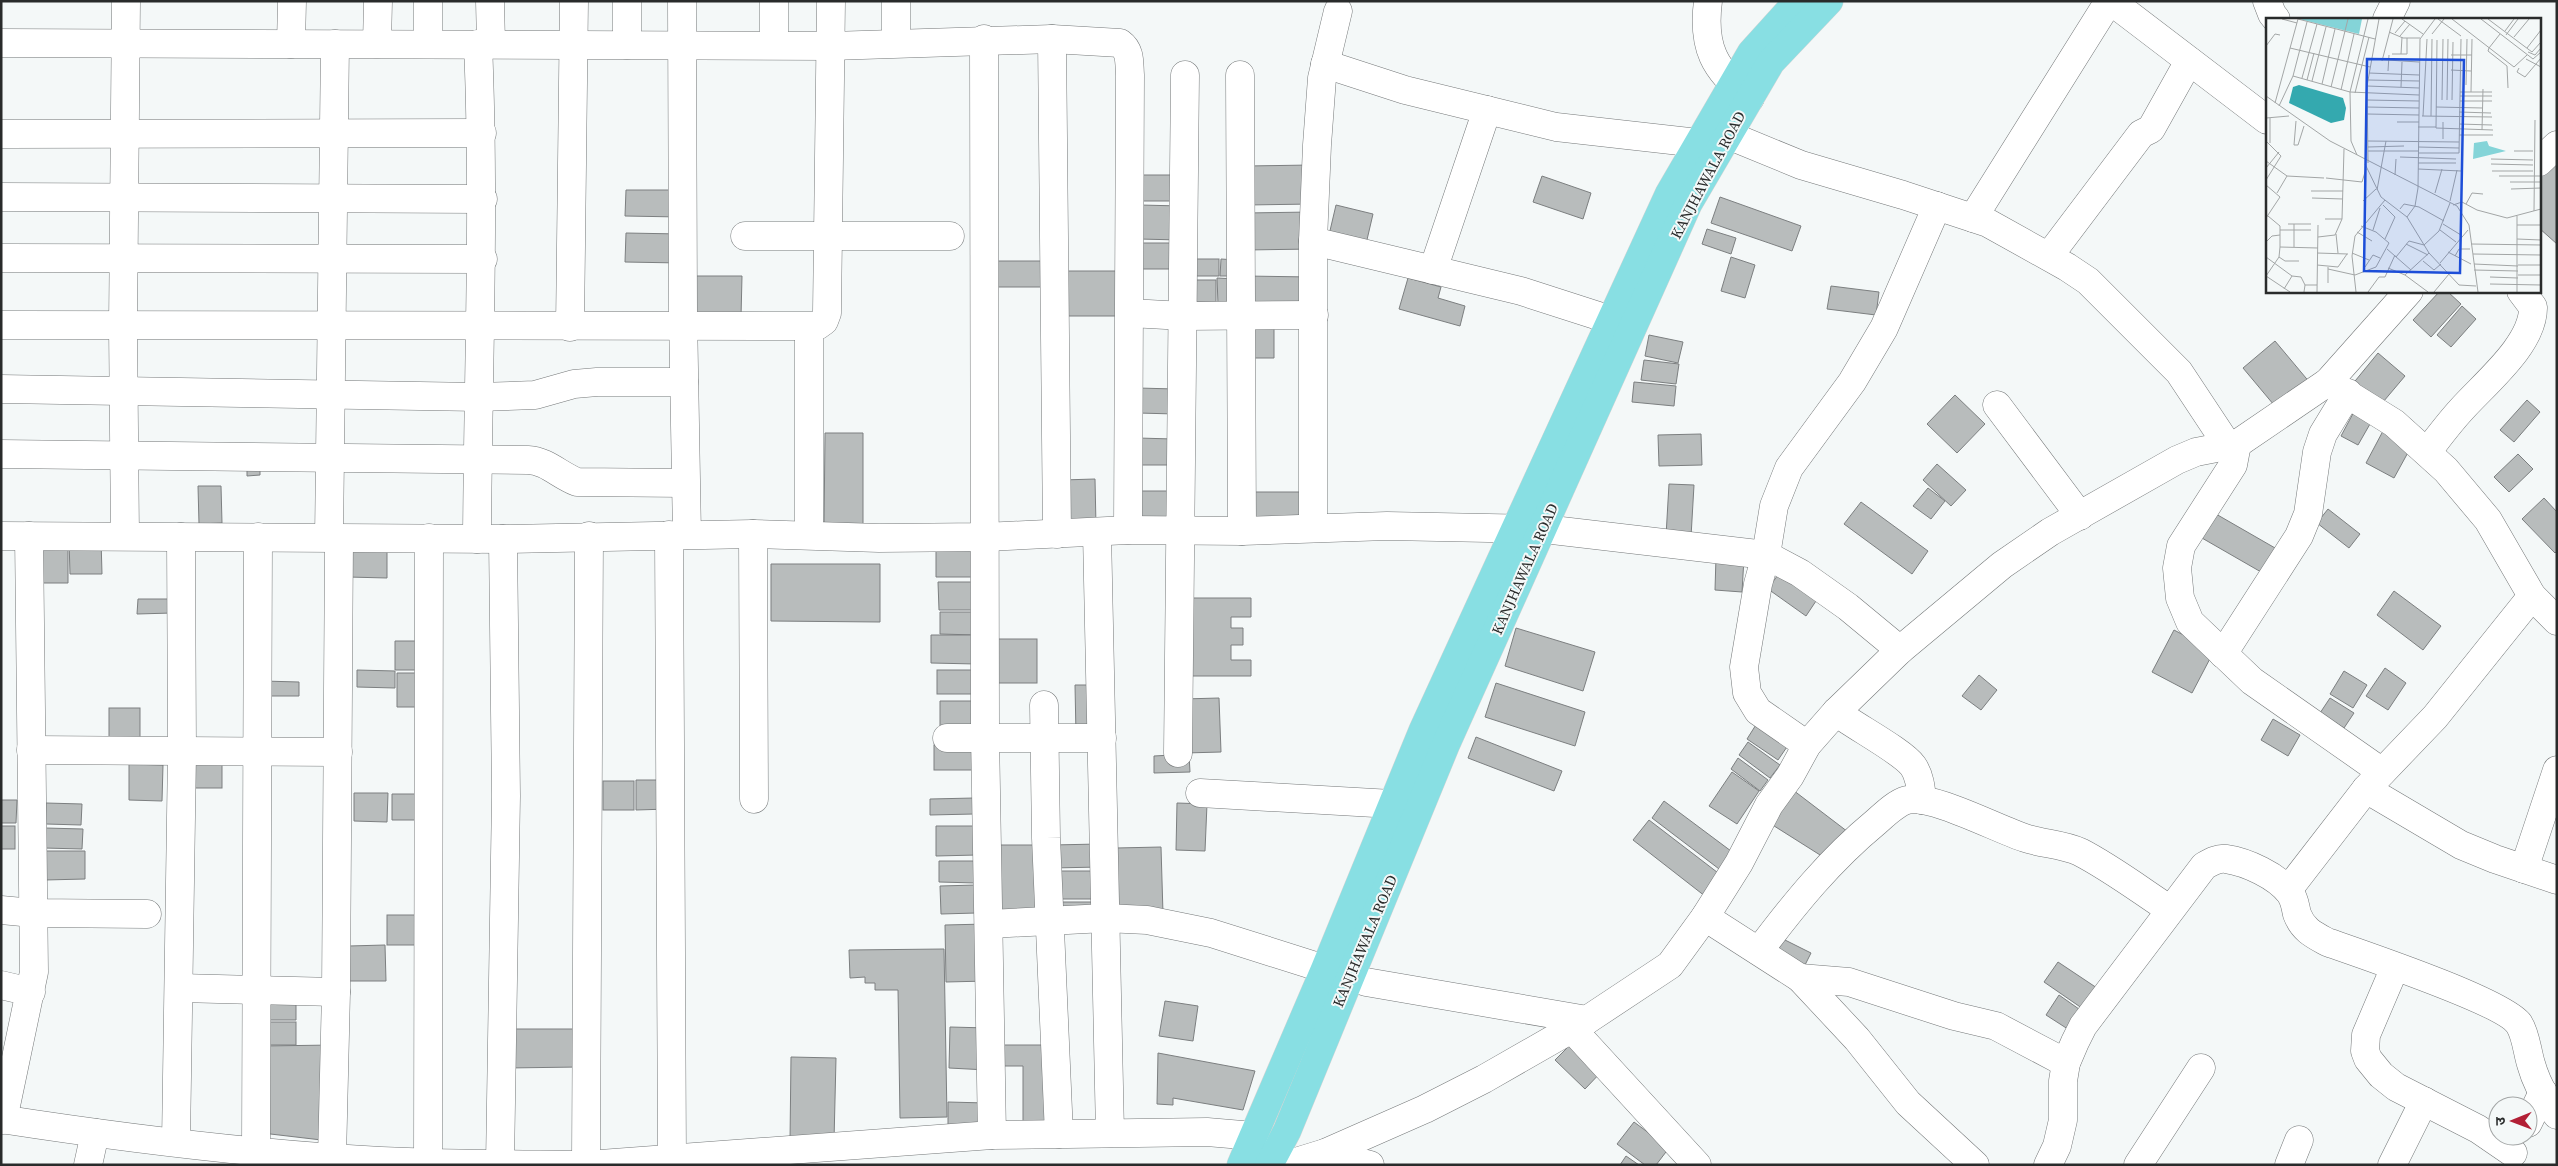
<svg xmlns="http://www.w3.org/2000/svg" width="2558" height="1166" font-family="'Source Serif 4','Noto Sans Devanagari',serif">
	<style>
		.building { fill: #b8bcbc; stroke: #7c7f80 }
		.lines { fill: none; stroke-linecap: round; stroke-linejoin: round }
		.minor-casing { stroke: #757879; stroke-width: 29 }
		.major-casing { stroke: #d4d5d5; stroke-width: 29 }
		.minor { stroke: #fff; stroke-width: 28 }
		.major { stroke: #88dfe3; stroke-width: 28 }
		.labels { text-anchor: middle; stroke-width: 4; stroke-linejoin: round; paint-order: stroke }
		.street-label { font-size: 15px; fill: #292b2b; stroke: #f4f8f8 }
		.inset-road { fill: none; stroke: #a3a6a6; stroke-width: 1 }
		.view { fill: #1d4ed8; fill-opacity: 0.15; stroke: #1d4ed8; stroke-width: 2.5 }
		.inset-edge { fill: none; stroke: #292b2b; stroke-width: 2.5 }
	</style>
	<rect width="100%" height="100%" fill="#f4f8f8"/>
	<g class="building">
		<polygon points="2557,151 2557,244 2539,228 2539,171"/>
		<polygon points="1311,165 1312,204 1247,205 1247,166"/>
		<polygon points="1140,175 1183,175 1183,201 1139,201"/>
		<polygon points="1542,176 1591,193 1583,219 1533,202"/>
		<polygon points="626,190 680,190 680,217 625,216"/>
		<polygon points="1720,197 1801,226 1792,251 1711,223"/>
		<polygon points="1140,205 1181,206 1180,240 1139,239"/>
		<polygon points="1336,205 1373,214 1366,244 1329,235"/>
		<polygon points="1311,212 1312,249 1246,250 1246,213"/>
		<polygon points="1707,229 1736,238 1731,254 1702,244"/>
		<polygon points="626,233 680,234 680,263 625,262"/>
		<rect x="1139" y="243" width="41" height="26"/>
		<polygon points="1731,257 1755,265 1745,298 1721,291"/>
		<rect x="1195" y="259" width="24" height="17"/>
		<polygon points="1221,259 1236,260 1235,276 1220,276"/>
		<polygon points="997,261 1049,261 1050,287 998,287"/>
		<rect x="1061" y="271" width="66" height="45"/>
		<polygon points="695,276 742,276 741,317 695,316"/>
		<polygon points="1245,276 1311,277 1311,305 1245,304"/>
		<polygon points="1217,278 1237,279 1237,303 1218,304"/>
		<polygon points="1408,278 1441,287 1438,298 1465,306 1460,326 1399,309"/>
		<rect x="1194" y="280" width="22" height="22"/>
		<polygon points="1831,286 1879,292 1876,315 1827,309"/>
		<polygon points="2440,291 2447,291 2461,304 2431,337 2413,320"/>
		<polygon points="2462,306 2476,319 2451,347 2437,335"/>
		<polygon points="1245,322 1274,323 1274,358 1245,358"/>
		<polygon points="1649,335 1683,342 1678,363 1645,356"/>
		<polygon points="2275,341 2311,384 2279,411 2243,368"/>
		<polygon points="2378,353 2405,376 2378,408 2351,386"/>
		<polygon points="1644,360 1679,364 1676,384 1641,380"/>
		<polygon points="1634,382 1676,386 1674,406 1632,402"/>
		<polygon points="1138,388 1175,389 1175,414 1138,413"/>
		<polygon points="1955,395 1985,424 1957,453 1927,424"/>
		<polygon points="2527,400 2540,412 2514,442 2500,430"/>
		<polygon points="2356,408 2374,417 2358,445 2341,436"/>
		<polygon points="2383,431 2411,447 2394,478 2366,463"/>
		<polygon points="825,433 863,433 863,530 824,530"/>
		<polygon points="1701,434 1702,465 1659,466 1658,435"/>
		<polygon points="1138,438 1173,439 1173,465 1137,465"/>
		<polygon points="2518,454 2533,469 2509,492 2494,477"/>
		<polygon points="260,460 260,475 247,476 247,461"/>
		<polygon points="1937,464 1966,490 1951,506 1923,480"/>
		<polygon points="1095,479 1096,526 1063,527 1062,480"/>
		<polygon points="1669,484 1694,485 1691,537 1666,536"/>
		<polygon points="198,486 221,486 222,523 199,524"/>
		<polygon points="1928,488 1945,501 1931,519 1913,506"/>
		<rect x="1135" y="491" width="39" height="31"/>
		<rect x="1243" y="492" width="66" height="31"/>
		<polygon points="2544,498 2557,512 2557,551 2555,553 2522,519"/>
		<polygon points="1861,502 1928,551 1912,574 1844,524"/>
		<polygon points="2328,509 2360,534 2349,548 2317,523"/>
		<polygon points="2209,510 2282,552 2268,576 2195,534"/>
		<polygon points="101,539 102,574 70,574 69,540"/>
		<polygon points="42,540 68,540 68,583 43,583"/>
		<polygon points="349,541 387,541 387,578 348,577"/>
		<polygon points="936,546 972,547 972,577 936,577"/>
		<polygon points="1716,557 1744,558 1742,592 1715,590"/>
		<polygon points="771,564 880,564 880,622 771,621"/>
		<polygon points="1782,569 1820,595 1806,616 1768,589"/>
		<polygon points="938,582 974,582 974,610 939,610"/>
		<polygon points="2394,591 2441,626 2423,650 2377,615"/>
		<polygon points="1184,598 1251,598 1251,617 1231,617 1231,628 1243,628 1243,645 1231,645 1231,660 1251,660 1251,676 1184,676"/>
		<polygon points="138,599 172,599 172,613 137,614"/>
		<polygon points="940,612 976,612 976,635 940,634"/>
		<polygon points="1516,628 1595,652 1583,691 1505,666"/>
		<polygon points="2174,630 2214,651 2192,693 2152,672"/>
		<polygon points="931,635 976,635 976,664 931,663"/>
		<rect x="995" y="639" width="42" height="44"/>
		<polygon points="395,641 427,641 426,670 395,670"/>
		<polygon points="2385,668 2406,683 2388,710 2366,696"/>
		<polygon points="357,670 395,671 395,688 357,687"/>
		<rect x="937" y="670" width="39" height="24"/>
		<polygon points="2344,671 2367,685 2353,708 2330,694"/>
		<polygon points="397,673 428,673 427,707 397,707"/>
		<polygon points="1979,675 1997,690 1981,710 1962,696"/>
		<polygon points="263,681 299,682 299,696 263,696"/>
		<polygon points="1496,683 1585,712 1575,746 1485,717"/>
		<polygon points="1075,685 1101,685 1101,735 1076,735"/>
		<polygon points="1219,698 1221,752 1185,753 1183,699"/>
		<polygon points="2330,698 2354,713 2344,728 2320,713"/>
		<polygon points="940,701 974,701 973,731 940,731"/>
		<rect x="109" y="708" width="31" height="33"/>
		<polygon points="2273,719 2300,735 2288,756 2261,740"/>
		<polygon points="1759,720 1791,741 1778,760 1747,739"/>
		<polygon points="1476,737 1562,771 1554,791 1468,758"/>
		<polygon points="1748,742 1780,765 1770,778 1739,755"/>
		<rect x="934" y="745" width="41" height="25"/>
		<polygon points="1189,754 1190,772 1154,773 1154,756"/>
		<rect x="188" y="756" width="34" height="32"/>
		<polygon points="1738,758 1768,780 1760,791 1731,769"/>
		<polygon points="129,764 163,765 162,801 129,800"/>
		<polygon points="1732,772 1759,791 1737,824 1709,806"/>
		<polygon points="636,780 668,780 669,809 636,810"/>
		<rect x="603" y="781" width="31" height="29"/>
		<polygon points="1789,787 1852,835 1828,860 1771,824"/>
		<polygon points="354,793 388,793 387,822 354,821"/>
		<polygon points="392,794 426,794 427,820 392,820"/>
		<polygon points="974,798 974,814 930,815 930,799"/>
		<polygon points="1,800 17,800 16,823 1,823"/>
		<polygon points="1664,801 1739,857 1727,875 1652,818"/>
		<polygon points="46,803 82,804 81,825 46,824"/>
		<polygon points="1177,803 1207,804 1205,851 1176,850"/>
		<polygon points="1649,820 1726,879 1710,900 1633,840"/>
		<rect x="1" y="826" width="14" height="23"/>
		<polygon points="936,826 977,826 977,855 936,856"/>
		<polygon points="45,828 83,829 82,849 44,848"/>
		<polygon points="1099,844 1100,867 1052,868 1052,845"/>
		<polygon points="994,845 1042,845 1043,913 995,914"/>
		<polygon points="1161,847 1163,914 1118,916 1116,848"/>
		<polygon points="44,851 85,851 85,879 45,880"/>
		<polygon points="939,861 976,861 976,883 939,882"/>
		<rect x="1054" y="871" width="48" height="28"/>
		<polygon points="976,885 976,913 941,914 940,886"/>
		<polygon points="1060,902 1103,902 1060,918"/>
		<rect x="387" y="915" width="35" height="30"/>
		<polygon points="986,924 987,981 946,982 945,925"/>
		<polygon points="1783,939 1811,953 1803,969 1775,955"/>
		<polygon points="385,945 386,981 349,981 349,946"/>
		<polygon points="944,949 947,1117 900,1118 898,990 875,990 875,983 865,983 865,977 850,978 849,950"/>
		<polygon points="2058,962 2103,992 2089,1013 2044,982"/>
		<polygon points="2059,995 2086,1014 2074,1033 2046,1015"/>
		<polygon points="260,996 296,997 296,1020 260,1020"/>
		<polygon points="1165,1001 1198,1006 1193,1041 1159,1036"/>
		<rect x="260" y="1022" width="36" height="23"/>
		<polygon points="950,1027 988,1028 987,1070 949,1068"/>
		<polygon points="506,1029 579,1029 579,1067 507,1068"/>
		<polygon points="1575,1040 1604,1069 1585,1089 1555,1060"/>
		<polygon points="333,1045 330,1141 262,1133 263,1046"/>
		<polygon points="1004,1045 1048,1045 1048,1126 1023,1126 1023,1066 1004,1066"/>
		<polygon points="1158,1053 1255,1071 1243,1110 1173,1098 1173,1105 1157,1104"/>
		<polygon points="791,1057 836,1058 834,1141 790,1141"/>
		<polygon points="948,1102 986,1103 986,1127 948,1128"/>
		<polygon points="1634,1122 1669,1148 1656,1165 1645,1165 1617,1144"/>
		<polygon points="1626,1156 1639,1165 1620,1165"/>
	</g>
	<g class="lines">
		<g class="minor-casing">
			<g id="minor">
				<polyline points="428,1 428,44"/>
				<polyline points="490,1 491,44"/>
				<polyline points="682,1 683,314 687,535"/>
				<polyline points="774,1 774,45"/>
				<polyline points="896,1 896,43"/>
				<path d="M 1708,1 C 1702,47 1714,70 1750,98"/>
				<polyline points="2111,1 2267,120"/>
				<polyline points="2267,1 2272,14 2276,19"/>
				<polyline points="2387,19 2396,1"/>
				<polyline points="984,39 985,734 992,1135"/>
				<polyline points="1052,39 1057,534"/>
				<path d="M 1,43 L 831,46 L 1052,39 L 1120,43 C 1131,51 1129,63 1130,75 L 1128,530"/>
				<polyline points="291,44 292,1"/>
				<polyline points="377,44 378,1"/>
				<polyline points="627,45 627,1"/>
				<polyline points="1325,64 1405,90 1556,127 1698,143"/>
				<polyline points="1240,75 1242,531"/>
				<polyline points="1,134 482,133"/>
				<polyline points="1728,135 1801,165 1903,195 1988,223 2067,267 2088,281 2179,372 2228,446"/>
				<polyline points="2539,162 2557,145"/>
				<polyline points="1,197 483,199"/>
				<polyline points="1973,218 2109,1"/>
				<polyline points="745,236 950,236"/>
				<polyline points="1313,241 1521,291 1611,320"/>
				<polyline points="2049,256 2141,134 2151,129 2189,61"/>
				<polyline points="1,258 483,259"/>
				<polyline points="1433,270 1487,110"/>
				<polyline points="1130,313 1184,316 1314,315"/>
				<polyline points="1,325 817,326 824,321 827,313 831,1"/>
				<polyline points="570,327 574,1"/>
				<polyline points="809,327 809,535"/>
				<polyline points="2328,382 2394,423 2446,470 2488,520 2532,596 2557,621"/>
				<polyline points="1,389 479,397 535,395 574,384 597,382 684,382"/>
				<polyline points="1997,405 2080,516"/>
				<polyline points="2237,444 2233,465 2181,546 2177,568 2180,598 2190,622 2252,681 2382,772"/>
				<path d="M 2427,452 C 2438,438 2449,423 2461,410 C 2485,383 2534,344 2533,307 L 2521,291"/>
				<path d="M 1,454 L 528,460 C 547,461 559,475 577,482 L 685,483"/>
				<polyline points="1313,528 1313,241 1317,145 1322,78 1338,11"/>
				<polyline points="1097,533 1110,1133"/>
				<polyline points="753,534 754,799"/>
				<polyline points="669,535 672,1159"/>
				<polyline points="1,536 503,539 753,534 879,538 985,537 1128,530 1242,531 1387,526 1544,529 1766,555 1800,573 1848,607 1900,650"/>
				<polyline points="125,536 123,326 126,1"/>
				<polyline points="329,538 335,44"/>
				<path d="M 477,539 C 478,373 485,209 478,44"/>
				<polyline points="2223,654 2299,536 2308,514 2317,452 2323,434 2348,393"/>
				<polyline points="1044,705 1046,838 1059,1134"/>
				<path d="M 1836,712 C 1854,726 1902,751 1913,766 C 1920,776 1921,789 1922,800"/>
				<polyline points="947,738 1102,738"/>
				<polyline points="1807,745 1758,711 1747,693 1744,667 1758,584 1766,555 1774,506 1789,468 1852,382 1884,328 1937,206"/>
				<polyline points="31,750 338,752"/>
				<polyline points="1178,753 1185,75"/>
				<polyline points="2366,789 2461,845 2495,859 2557,880"/>
				<polyline points="1200,793 1392,804"/>
				<polyline points="2524,869 2557,770"/>
				<polyline points="2288,890 2366,789 2435,717 2532,596"/>
				<polyline points="1,910 33,913 147,914"/>
				<polyline points="1705,917 1800,978 1857,1039 1908,1103 1975,1165"/>
				<polyline points="990,924 1105,918 1147,920 1211,933 1366,982 1587,1020"/>
				<path d="M 1759,951 C 1795,903 1830,860 1876,822 C 1884,815 1896,803 1907,800 C 1932,794 1997,829 2025,838 C 2043,844 2062,844 2080,852 C 2111,868 2140,890 2169,909"/>
				<polyline points="2395,967 2366,1035 2365,1051 2368,1059 2381,1075 2396,1087 2478,1129 2513,1153"/>
				<polyline points="1800,978 1849,982 1954,1016 1996,1026 2066,1063"/>
				<polyline points="1,985 31,992"/>
				<polyline points="180,988 336,992"/>
				<polyline points="1572,1029 1697,1165"/>
				<path d="M 1,1119 C 111,1136 222,1150 332,1158 C 413,1164 494,1164 575,1165"/>
				<polyline points="3,1120 34,972 29,536"/>
				<polyline points="2528,1123 2543,1092"/>
				<polyline points="176,1142 182,752 181,537"/>
				<polyline points="256,1151 258,537"/>
				<polyline points="1325,1153 1370,1165"/>
				<polyline points="332,1158 336,992 339,538"/>
				<polyline points="500,1164 506,796 503,539"/>
				<polyline points="88,1165 95,1133"/>
				<polyline points="428,1165 429,538"/>
				<polyline points="586,1165 589,536"/>
				<polyline points="587,1165 992,1135 1207,1132 1254,1136"/>
				<polyline points="1286,1165 1325,1153 1425,1109 1484,1079 1587,1020 1670,965 1705,917 1739,863 1769,805 1790,776 1807,745 1836,712 1900,650 2002,565 2050,532 2177,460 2196,452 2237,444 2328,382 2409,291"/>
				<path d="M 2048,1165 L 2057,1146 L 2063,1120 L 2063,1081 L 2066,1063 L 2075,1042 L 2083,1026 L 2204,866 C 2211,862 2218,858 2226,859 C 2247,862 2277,876 2290,893 C 2295,900 2295,906 2297,914 C 2303,930 2314,935 2327,942 C 2361,954 2504,1002 2519,1024 C 2526,1035 2527,1051 2531,1064 C 2536,1082 2546,1100 2557,1115"/>
				<polyline points="2138,1165 2201,1068"/>
				<polyline points="2289,1165 2299,1140"/>
				<polyline points="2392,1165 2424,1101"/>
			</g>
		</g>
		<g class="major-casing">
			<g id="major">
				<polyline points="1241,1165 1325,969 1423,730 1669,194 1751,53 1798,1"/>
				<polyline points="1269,1165 1287,1131 1446,744 1688,204 1771,62 1829,1"/>
			</g>
		</g>
		<use href="#minor" class="minor"/>
		<use href="#major" class="major"/>
	</g>
	<g class="labels">
		<g class="street-label">
			<text transform="translate(1708 175) rotate(-62)" y="5">KANJHAWALA ROAD</text>
			<text transform="translate(1525 569) rotate(-66)" y="5">KANJHAWALA ROAD</text>
			<text transform="translate(1365 941) rotate(-67)" y="5">KANJHAWALA ROAD</text>
		</g>
	</g>
	<g transform="translate(2266 18)">
		<rect width="275" height="275" fill="#f4f8f8"/>
		<path d="M 33,1 L 96,1 L 93,16 ZM 221,123 L 223,128 L 240,133 L 207,141 L 208,125 Z" fill="#84d4d8"/>
		<path d="M 33,67 L 77,80 L 80,90 L 78,102 L 65,105 L 23,85 L 27,69 Z" fill="#34a9af"/>
		<path class="inset-road" d="M 16,1 L 31,5M 32,1 L 109,21M 136,1 L 157,16M 172,1 L 195,18M 186,1 L 248,49 L 261,37M 215,1 L 267,41 L 275,34M 222,1 L 266,34 L 275,24M 239,13 L 248,1M 123,14 L 137,20 L 154,20M 129,15 L 139,3M 166,16 L 178,1M 240,17 L 252,1M 134,18 L 144,6M 248,19 L 263,1M 171,22 L 170,110 L 227,112M 0,28 L 9,16 L 14,17M 24,30 L 104,49M 223,30 L 222,33 L 241,48 L 242,70M 223,30 L 234,16M 261,30 L 275,12M 262,34 L 269,37 L 275,30M 126,36 L 141,36 L 141,20M 135,36 L 136,19M 185,37 L 206,37M 105,41 L 153,44M 260,41 L 275,49M 116,43 L 127,1M 253,50 L 251,54 L 259,59 L 275,40M 185,52 L 205,53M 122,53 L 123,37M 103,55 L 153,57M 27,58 L 84,74 L 153,77M 36,60 L 51,6M 41,62 L 48,35M 102,62 L 153,63M 46,63 L 60,9M 56,66 L 69,11M 200,67 L 201,21M 101,68 L 153,70M 65,69 L 82,1M 135,69 L 136,44M 75,72 L 88,16M 194,74 L 226,74M 205,74 L 206,21M 89,75 L 103,19M 0,78 L 64,123 L 191,188 L 203,207 L 212,274M 194,78 L 226,78M 101,82 L 153,83M 176,82 L 177,21M 181,82 L 182,21M 186,82 L 187,24M 194,83 L 226,83M 9,85 L 32,1M 13,88 L 27,58 L 41,4M 100,89 L 153,90M 170,89 L 217,90M 193,94 L 225,95M 101,96 L 153,97M 156,98 L 226,99M 157,98 L 161,21M 165,98 L 166,21M 0,100 L 23,98M 4,100 L 4,125M 30,103 L 28,127 L 32,127 L 38,108M 131,104 L 153,104M 193,106 L 226,107M 152,109 L 170,109M 216,112 L 217,71M 193,117 L 227,117M 177,121 L 177,104M 0,123 L 15,138 L 0,162M 102,123 L 193,124M 102,129 L 138,128M 152,129 L 193,130M 102,133 L 152,133M 248,133 L 267,133M 152,135 L 193,135 L 195,21M 91,137 L 85,123 L 84,74 L 102,1M 134,139 L 190,141M 225,141 L 267,142M 0,143 L 21,158 L 58,160M 102,145 L 101,68 L 113,1M 152,145 L 190,145M 99,146 L 115,179 L 141,199 L 163,235 L 193,267 L 210,268M 225,146 L 267,147M 0,150 L 13,134M 152,151 L 195,153M 226,153 L 267,153M 129,157 L 130,141M 233,158 L 275,158M 60,160 L 96,164 L 100,151M 244,164 L 275,164M 0,167 L 14,179 L 0,200M 245,171 L 275,170M 111,172 L 120,123M 45,173 L 77,173M 11,175 L 21,158M 169,175 L 176,151M 46,180 L 77,181M 97,183 L 110,171M 184,183 L 191,152M 200,186 L 206,175 L 217,176M 117,187 L 129,199 L 119,221M 187,187 L 196,184 L 211,192 L 241,200 L 275,191M 134,191 L 138,186 L 153,189 L 178,203M 268,193 L 269,102M 251,198 L 251,274M 141,199 L 149,188 L 152,170 L 154,21 L 169,1M 59,201 L 76,201M 22,206 L 45,206M 177,206 L 195,217M 251,207 L 275,207M 14,212 L 45,212M 107,212 L 114,190M 174,212 L 190,224M 91,214 L 106,223M 70,216 L 72,235M 52,219 L 69,217 L 76,201 L 78,131M 251,221 L 275,222M 0,224 L 6,218 L 14,217M 140,226 L 162,237M 205,226 L 275,227M 158,227 L 173,213 L 184,185M 14,229 L 52,230M 28,229 L 28,206M 121,231 L 145,252M 182,234 L 205,246M 51,235 L 82,236M 86,235 L 103,242M 207,236 L 275,237M 189,238 L 193,231 L 204,231M 0,239 L 26,258 L 18,271M 13,239 L 19,243 L 33,243M 130,239 L 143,223 L 158,227M 157,243 L 168,252 L 175,246M 174,245 L 202,212M 208,246 L 252,248M 51,247 L 72,249 L 81,236M 252,247 L 275,247M 99,249 L 107,237 L 114,240M 122,250 L 139,257 L 162,274M 62,251 L 89,257 L 110,249 L 123,225 L 110,214 L 95,208M 208,252 L 252,253M 139,257 L 163,235M 252,257 L 275,257M 0,258 L 13,239 L 14,229 L 14,208 L 2,198M 0,258 L 24,274M 26,258 L 35,259 L 39,267M 224,259 L 252,260M 62,265 L 62,249M 224,266 L 275,267M 38,274 L 39,267 L 51,267M 51,274 L 52,207M 90,274 L 86,238 L 89,218 L 119,182M 102,274 L 113,259 L 119,259 L 129,237M 168,274 L 183,256"/>
		<path class="view" d="M 101,41 L 198,42 L 194,255 L 98,253 Z"/>
		<rect width="275" height="275" class="inset-edge"/>
	</g>
	<rect width="2558" height="1166" fill="none" stroke="#292b2b" stroke-width="5"/>
	<g transform="translate(2513 1121) rotate(269)"><circle r="24" fill="#f4f8f8" stroke="#a3a6a6"/>
	<path d="M0-4L9 19L0 12L-9 19Z" fill="#b21f35"/>
	<text y="-8" font-size="14" font-weight="bold" text-anchor="middle" fill="#292b2b">उ</text>
	</g>
</svg>
